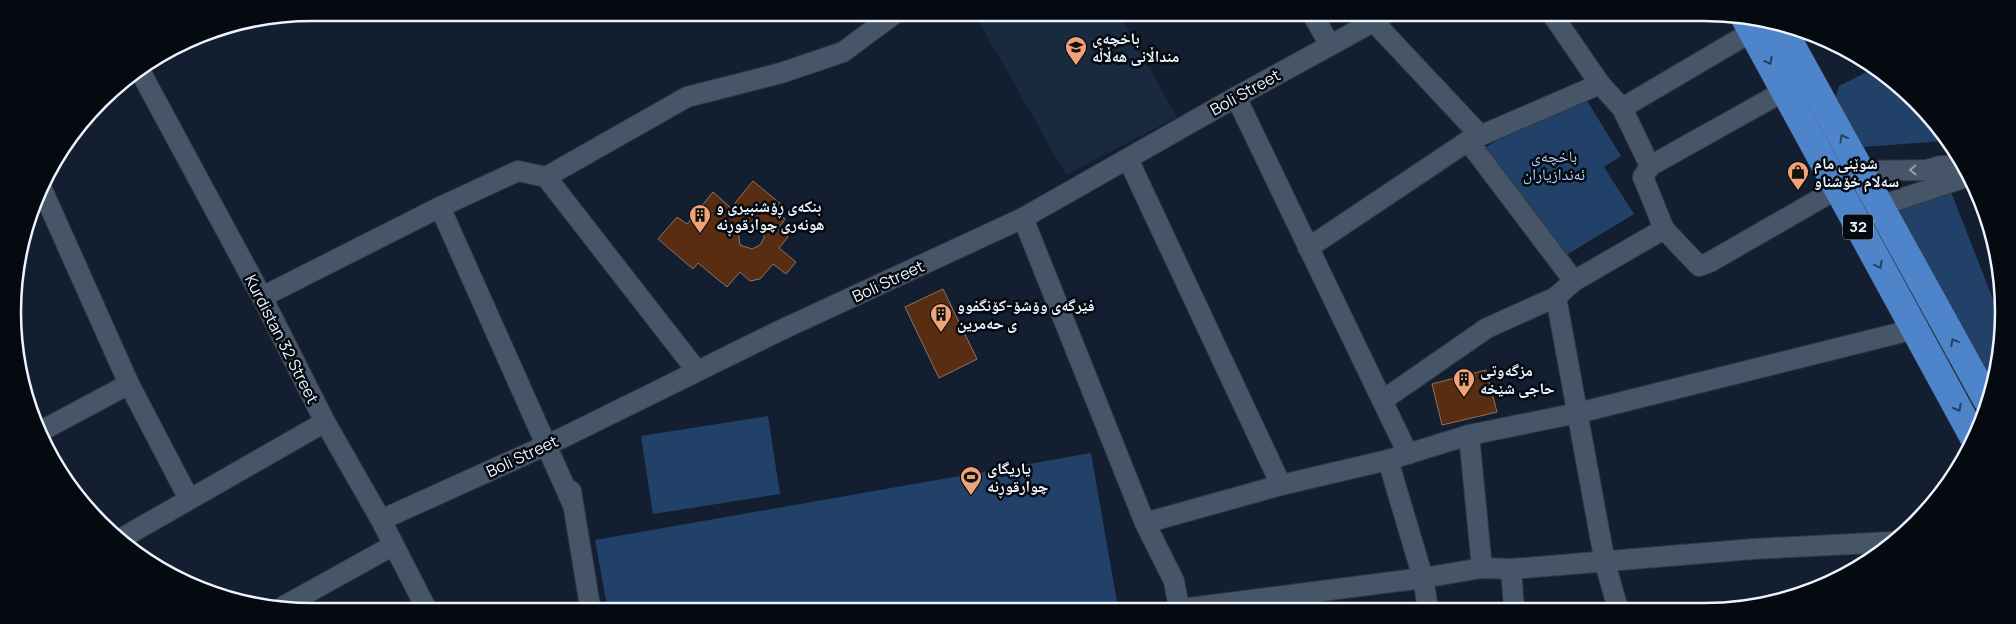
<svg xmlns="http://www.w3.org/2000/svg" width="2016" height="624" font-family="Manrope,'Noto Naskh Arabic',sans-serif">
	<style>
		.built { fill: #19293f }
		.green { fill: #224169 }
		.building { fill: #592d11; stroke: #8b7366; fill-rule: evenodd }
		.lines { fill: none; stroke-linecap: round; stroke-linejoin: round }
		.minor-casing { stroke: #303845; stroke-width: 22 }
		.trunk-casing { stroke: #303845; stroke-width: 29 }
		.minor { stroke: #475568; stroke-width: 20 }
		.trunk { stroke: #4e84ca; stroke-width: 28 }
		.oneway { stroke: #264064 }
		.oneway2 { stroke: #929dac }
		.labels { text-anchor: middle; stroke-width: 5; stroke-linejoin: round; paint-order: stroke }
		.shield { fill: #050910; stroke: #a7aeb7; stroke-width: 1 }
		.shield-label { font-size: 15px; font-weight: bold; fill: #edf4fe }
		.poi-label { font-size: 16px; font-weight: bold; fill: #edf4fe; stroke: #050910; text-anchor: start }
		.street-label { font-size: 16px; fill: #edf4fe; stroke: #050910 }
		.park-label { font-size: 16px; fill: #b4d2f8; stroke: #050910 }
		.rim { fill: none; stroke: #edf4fe; stroke-width: 2.5 }
	</style>
	<rect width="100%" height="100%" fill="#131f30"/>
	<polygon class="built" points="975,15 1120,16 1177,117 1066,175"/>
	<g class="green">
		<polygon points="1875,68 1943,135 1942,141 1863,147 1835,98 1839,86"/>
		<polygon points="1581,91 1621,156 1604,167 1634,214 1555,262 1484,148"/>
		<polygon points="1951,192 1998,312 1998,371 1992,386 1896,211"/>
		<polygon points="768,416 780,494 653,514 641,436"/>
		<polygon points="1091,453 1118,608 607,606 595,540"/>
	</g>
	<g class="building">
		<path d="M 753,181 L 783,206 L 777,213 L 785,219 L 778,229 L 788,237 L 779,248 L 796,262 L 786,274 L 773,264 L 760,279 L 750,281 L 740,272 L 727,287 L 698,263 L 693,269 L 658,239 L 677,217 L 687,224 L 713,192 L 731,208 ZM 748,221 L 763,226 L 764,238 L 760,245 L 752,249 L 740,245 L 738,230 Z"/>
		<polygon points="943,289 977,359 939,378 905,307"/>
		<polygon points="1486,370 1497,412 1442,425 1432,384"/>
	</g>
	<g class="lines">
		<g class="minor-casing">
			<g id="minor">
				<polyline points="1314,17 1330,45"/>
				<polyline points="1554,17 1600,84 1622,108 1650,166"/>
				<polyline points="1373,21 1480,135"/>
				<polyline points="140,71 262,297 325,422 381,520 425,606"/>
				<polyline points="1786,90 1650,166 1643,177 1664,229 1699,266 1710,262 1837,189"/>
				<polyline points="1236,97 1408,454"/>
				<polyline points="1622,108 1753,31"/>
				<polyline points="1128,159 1281,485"/>
				<polyline points="1861,171 1927,170 1940,166 1961,166"/>
				<polyline points="546,177 687,97 781,73 843,52 893,15"/>
				<polyline points="41,187 129,384 189,499"/>
				<polyline points="1880,206 1966,177"/>
				<polyline points="440,207 573,505"/>
				<polyline points="1023,218 1145,523 1174,581 1179,608"/>
				<polyline points="1308,248 1468,141 1600,84"/>
				<polyline points="1574,281 1664,229"/>
				<polyline points="262,297 440,207 518,171 546,177 697,371"/>
				<polyline points="1556,297 1605,563 1618,609"/>
				<polyline points="1383,400 1487,328 1556,297 1574,281 1468,141"/>
				<polyline points="41,431 129,384"/>
				<polyline points="1469,435 1482,568"/>
				<polyline points="1388,460 1423,578 1428,608"/>
				<polyline points="571,491 590,606"/>
				<polyline points="381,520 562,438 781,330 1023,218 1236,97 1382,17"/>
				<polyline points="1145,523 1281,485 1388,460 1469,435 1578,413 1915,329"/>
				<polyline points="122,538 325,422"/>
				<polyline points="1511,569 1514,608"/>
				<polyline points="284,606 394,545"/>
				<polyline points="1189,608 1423,578 1482,568 1511,569 1753,549 1891,542"/>
			</g>
		</g>
		<g class="trunk-casing">
			<g id="trunk">
				<polyline points="1745,18 1973,436"/>
				<polyline points="1780,25 1987,400"/>
			</g>
		</g>
		<use href="#minor" class="minor"/>
		<use href="#trunk" class="trunk"/>
	</g>
	<defs><path id="oneway-chevron" d="M-2-3.5L2.5 0L-2 3.5" fill="none" stroke-width="1.6" stroke-linecap="round" stroke-linejoin="round" transform="scale(1.25)"/></defs>
	<g class="oneway">
		<use href="#oneway-chevron" transform="translate(1769 61) rotate(61)"/>
		<use href="#oneway-chevron" transform="translate(1843 138) rotate(-119)"/>
		<use href="#oneway-chevron" transform="translate(1879 265) rotate(61)"/>
		<use href="#oneway-chevron" transform="translate(1954 342) rotate(-119)"/>
		<use href="#oneway-chevron" transform="translate(1958 408) rotate(61)"/>
	</g>
	<use class="oneway2" href="#oneway-chevron" transform="translate(1913 170) rotate(179)"/>
	<defs>
		<g id="school-pin" transform="scale(1.125)"><path d="M0 17L-7.5 6A9.5 9.5 0 1 1 7.5 6Z" fill="#efa377" stroke="#050910"/><path d="M0-5L7-2L0 1L-7-2ZM-4 1L0 2.5L4 1V4Q0 6-4 4Z" fill="#111"/></g>
		<g id="shop-pin" transform="scale(1.125)"><path d="M0 17L-7.5 6A9.5 9.5 0 1 1 7.5 6Z" fill="#efa377" stroke="#050910"/><path d="M-5-2.5h2.3a2.7 3.5 0 0 1 5.4 0H5L5.5 6h-11ZM-1.5-2.5h3a1.5 2.3 0 0 0-3 0Z" fill="#111"/></g>
		<g id="building-pin" transform="scale(1.125)"><path d="M0 17L-7.5 6A9.5 9.5 0 1 1 7.5 6Z" fill="#efa377" stroke="#050910"/><path d="M-4-6H4V6H1V3H-1V6H-4ZM-2.5-4.3h1.7v1.8h-1.7ZM.8-4.3h1.7v1.8H.8ZM-2.5-1h1.7V.8h-1.7ZM.8-1h1.7V.8H.8Z" fill="#111"/></g>
		<g id="stadium-pin" transform="scale(1.125)"><path d="M0 17L-7.5 6A9.5 9.5 0 1 1 7.5 6Z" fill="#efa377" stroke="#050910"/><path d="M0-5a6.5 5 0 1 0 0 10a6.5 5 0 1 0 0-10ZM-3.5-1.8h7v3.6h-7Z" fill="#111"/></g>
	</defs>
	<g fill-rule="evenodd">
		<use href="#school-pin" x="1076" y="47"/>
		<use href="#shop-pin" x="1798" y="172"/>
		<use href="#building-pin" x="700" y="215"/>
		<use href="#building-pin" x="941" y="314"/>
		<use href="#building-pin" x="1464" y="379"/>
		<use href="#stadium-pin" x="971" y="477"/>
	</g>
	<g class="labels">
		<rect class="shield" x="1843" y="214.5" width="30" height="25" rx="4"/>
		<g class="shield-label">
			<text x="1858" y="232">32</text>
		</g>
		<g class="poi-label">
			<text x="1092" y="44">باخچەی<tspan x="1092" dy="18">منداڵانی هەڵاڵە</tspan></text>
			<text x="1814" y="169">شوێنی مام<tspan x="1814" dy="18">سەلام خۆشناو</tspan></text>
			<text x="716" y="212">بنکەی ڕۆشنبیری و<tspan x="716" dy="18">هونەری چوارقوڕنە</tspan></text>
			<text x="957" y="311">فێرگەی وۆشۆ-کۆنگفوو<tspan x="957" dy="18">ی حەمرین</tspan></text>
			<text x="1480" y="376">مزگەوتی<tspan x="1480" dy="18">حاجی شێخە</tspan></text>
			<text x="987" y="474">یاریگای<tspan x="987" dy="18">چوارقوڕنە</tspan></text>
		</g>
		<g class="street-label">
			<text transform="translate(1245 92) rotate(-29)" y="6">Boli Street</text>
			<text transform="translate(888 281) rotate(-25)" y="6">Boli Street</text>
			<text transform="translate(282 339) rotate(63)" y="6">Kurdistan 32 Street</text>
			<text transform="translate(522 456) rotate(-25)" y="6">Boli Street</text>
		</g>
		<g class="park-label">
			<text x="1554" y="162">باخچەی<tspan x="1554" dy="18">ئەندازیاران</tspan></text>
		</g>
	</g>
	<path d="M0 0H2016V624H0ZM312 21H1704A291 291 0 0 1 1995 312V312A291 291 0 0 1 1704 603H312A291 291 0 0 1 21 312V312A291 291 0 0 1 312 21Z" fill="#050910" fill-rule="evenodd"/>
	<path class="rim" d="M312 21H1704A291 291 0 0 1 1995 312V312A291 291 0 0 1 1704 603H312A291 291 0 0 1 21 312V312A291 291 0 0 1 312 21Z"/>
</svg>
